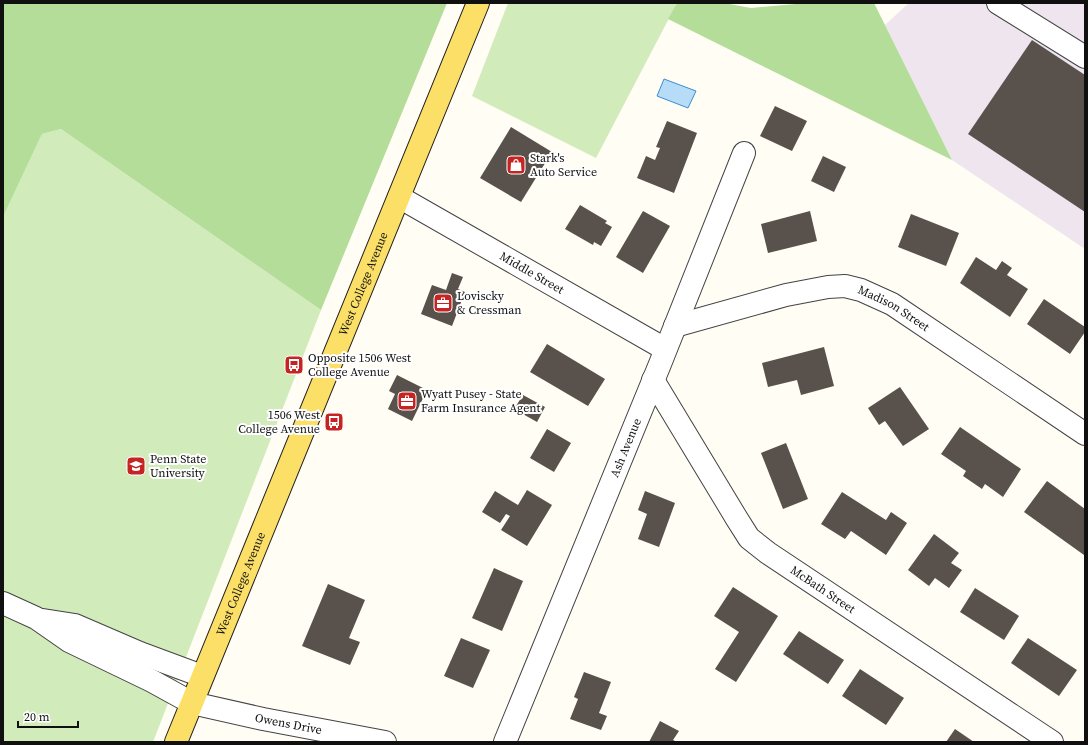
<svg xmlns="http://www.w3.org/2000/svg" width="1088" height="745" font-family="'Source Serif 4',serif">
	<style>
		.industrial { fill: #eee5ef }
		.green { fill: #d2ebbb }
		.forest { fill: #b4dd9a }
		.water { fill: #b7dcf8; stroke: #3c8dd1 }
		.building { fill: #59524c }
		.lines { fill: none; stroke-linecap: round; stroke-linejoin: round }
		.minor-casing { stroke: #434343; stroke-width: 24 }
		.major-casing { stroke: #212121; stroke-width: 24 }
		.minor { stroke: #fff; stroke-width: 22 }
		.major { stroke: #fbdf67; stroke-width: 22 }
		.labels { text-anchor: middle; stroke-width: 4; stroke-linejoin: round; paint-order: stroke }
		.poi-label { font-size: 12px; fill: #101010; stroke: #fff; text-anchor: start }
		.street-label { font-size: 12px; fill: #101010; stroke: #fff }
	</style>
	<rect width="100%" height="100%" fill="#fffdf4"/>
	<polygon class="industrial" points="909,3 1085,3 1085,249 952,160 885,25"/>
	<g class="green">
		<polygon points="508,3 677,3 596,158 472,96"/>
		<polygon points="61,129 321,310 153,742 3,742 3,217 42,134"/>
	</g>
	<g class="forest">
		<polygon points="3,3 447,3 321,310 61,129 42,134 3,217"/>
		<polygon points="677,3 724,3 751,8 807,3 874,3 885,25 952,160 668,19"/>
	</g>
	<polygon class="water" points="664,79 696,91 688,108 657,96"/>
	<g class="building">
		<polygon points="1032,40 1085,75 1085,212 968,134"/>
		<polygon points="775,106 807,121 792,151 760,136"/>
		<polygon points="667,121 697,133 674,193 637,178 646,156 655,160 660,148 656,147"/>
		<polygon points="511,127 552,152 521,202 480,178"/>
		<polygon points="823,156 846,167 834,192 811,181"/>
		<polygon points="580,205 607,221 605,223 612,227 601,246 594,242 593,245 565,229"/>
		<polygon points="643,211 670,226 643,273 616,257"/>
		<polygon points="810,211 817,241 768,253 761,224"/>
		<polygon points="911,214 959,233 946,266 898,247"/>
		<polygon points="976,257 996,270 1002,261 1012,268 1007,275 1028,289 1010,317 960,283"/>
		<polygon points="452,273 463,277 458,289 465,292 452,326 421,314 432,285 446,290"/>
		<polygon points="1044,299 1085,327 1085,332 1070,354 1027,324"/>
		<polygon points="547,344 605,379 588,406 530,372"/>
		<polygon points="824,347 834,386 801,395 797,380 768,387 762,363"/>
		<polygon points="397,375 427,390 412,421 388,409 395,394 389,391"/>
		<polygon points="900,387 929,429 903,446 885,421 879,425 868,408"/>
		<polygon points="523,395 545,407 537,422 514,409"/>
		<polygon points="960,427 1021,469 1003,497 985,484 982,489 963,476 966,471 941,454"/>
		<polygon points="547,429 571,443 554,472 530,458"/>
		<polygon points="786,443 808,499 783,509 761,453"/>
		<polygon points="1047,481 1085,509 1085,553 1084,555 1024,512"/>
		<polygon points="527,490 552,505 527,546 501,530 510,516 506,514 500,523 482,512 495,491 518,505"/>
		<polygon points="645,491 675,503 659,547 638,539 647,514 638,510"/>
		<polygon points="842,492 886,520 891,512 907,523 886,555 851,531 845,539 821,524"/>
		<polygon points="934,534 959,553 951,563 962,570 949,588 935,578 929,586 908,570"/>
		<polygon points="494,568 523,581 502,631 472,618"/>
		<polygon points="328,584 365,600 349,638 360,642 350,665 302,646"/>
		<polygon points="733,587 778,616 736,682 715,669 739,632 714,616"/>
		<polygon points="975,588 1019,616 1004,640 960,612"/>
		<polygon points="799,631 844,660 828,684 783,654"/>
		<polygon points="461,638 490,650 473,688 444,676"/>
		<polygon points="1028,638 1077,670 1059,696 1011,663"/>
		<polygon points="860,669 904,698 886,725 842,696"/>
		<polygon points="584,672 611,682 599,713 607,716 601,730 570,719 578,699 574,697"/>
		<polygon points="660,721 679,731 673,740 677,742 649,742"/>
		<polygon points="955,729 974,742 946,742"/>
	</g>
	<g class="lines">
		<g class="minor-casing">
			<g id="minor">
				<polyline points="998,3 1085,57"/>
				<path id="s1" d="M 399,197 L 665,349"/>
				<path id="s2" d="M 675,326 L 786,295 L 828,287 L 845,286 L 861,290 L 892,304 L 1085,434"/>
				<path id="s3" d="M 653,380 L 737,519 L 749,538 L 768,553 L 1052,742"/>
				<path id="s4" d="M 3,603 L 36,618 L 69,641 L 152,681 L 192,703 L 263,719 L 385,742"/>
				<polyline points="43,620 75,625 140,653 202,676"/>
				<path id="s5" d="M 505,742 L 660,364 L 744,153"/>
			</g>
		</g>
		<g class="major-casing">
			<g id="major">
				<path id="s6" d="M 176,742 L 478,3"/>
			</g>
		</g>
		<use href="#minor" class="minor"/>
		<use href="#major" class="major"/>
	</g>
	<defs>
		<g id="shop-square" transform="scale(1)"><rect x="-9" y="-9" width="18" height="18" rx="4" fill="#c52423" stroke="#fff"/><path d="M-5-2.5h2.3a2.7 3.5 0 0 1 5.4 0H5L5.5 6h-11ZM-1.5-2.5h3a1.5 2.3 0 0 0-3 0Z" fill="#fff"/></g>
		<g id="office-square" transform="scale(1)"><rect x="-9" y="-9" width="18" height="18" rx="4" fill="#c52423" stroke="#fff"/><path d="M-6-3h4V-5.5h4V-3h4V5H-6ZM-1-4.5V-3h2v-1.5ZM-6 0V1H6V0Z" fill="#fff"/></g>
		<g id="bus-square" transform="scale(1)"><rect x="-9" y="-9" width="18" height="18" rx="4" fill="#c52423" stroke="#fff"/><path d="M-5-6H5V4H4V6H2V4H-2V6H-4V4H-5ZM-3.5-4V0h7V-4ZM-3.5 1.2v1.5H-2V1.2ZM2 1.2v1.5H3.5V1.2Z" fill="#fff"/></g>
		<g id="university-square" transform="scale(1)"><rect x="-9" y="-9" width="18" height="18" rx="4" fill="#c52423" stroke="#fff"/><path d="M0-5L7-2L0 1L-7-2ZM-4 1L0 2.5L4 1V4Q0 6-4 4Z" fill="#fff"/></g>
	</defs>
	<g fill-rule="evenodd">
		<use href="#shop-square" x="516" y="165"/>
		<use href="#office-square" x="443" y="303"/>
		<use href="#bus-square" x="294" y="365"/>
		<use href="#office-square" x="407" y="401"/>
		<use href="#bus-square" x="334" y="422"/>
		<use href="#university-square" x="136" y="466"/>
	</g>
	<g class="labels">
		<g class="poi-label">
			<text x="530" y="162">Stark's<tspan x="530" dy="14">Auto Service</tspan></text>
			<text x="457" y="300">Loviscky<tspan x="457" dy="14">&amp; Cressman</tspan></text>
			<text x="308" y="362">Opposite 1506 West<tspan x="308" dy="14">College Avenue</tspan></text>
			<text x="421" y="398">Wyatt Pusey - State<tspan x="421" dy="14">Farm Insurance Agent</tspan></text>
			<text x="320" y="419" text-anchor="end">1506 West<tspan x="320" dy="14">College Avenue</tspan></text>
			<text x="150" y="463">Penn State<tspan x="150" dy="14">University</tspan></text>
		</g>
		<g class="street-label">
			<text dy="4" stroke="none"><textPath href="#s1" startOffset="153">Middle Street</textPath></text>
			<text dy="4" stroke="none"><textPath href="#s6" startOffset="495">West College Avenue</textPath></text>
			<text dy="4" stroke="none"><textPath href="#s2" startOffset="229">Madison Street</textPath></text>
			<text dy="4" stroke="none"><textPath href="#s5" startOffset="318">Ash Avenue</textPath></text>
			<text dy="4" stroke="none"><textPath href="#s6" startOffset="171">West College Avenue</textPath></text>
			<text dy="4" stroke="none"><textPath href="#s3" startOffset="275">McBath Street</textPath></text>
			<text dy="4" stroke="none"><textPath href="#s4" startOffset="313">Owens Drive</textPath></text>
		</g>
	</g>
	<rect width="1088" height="745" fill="none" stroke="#101010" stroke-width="8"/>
	<path d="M18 721v6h60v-6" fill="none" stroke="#101010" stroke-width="2"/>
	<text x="24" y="721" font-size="12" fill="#101010" stroke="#ffffff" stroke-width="3" paint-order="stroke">20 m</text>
</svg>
